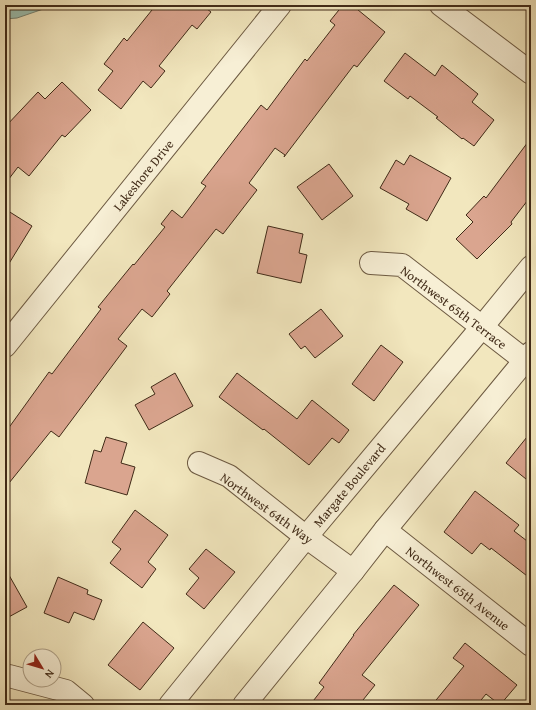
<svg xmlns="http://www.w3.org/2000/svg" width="536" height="710" font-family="'Gentium Book Plus',serif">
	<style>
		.water { fill: #9bc0b1; stroke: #778474 }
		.building { fill: #daa58f; stroke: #412b18 }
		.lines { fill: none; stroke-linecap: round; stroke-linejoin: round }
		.minor-casing { stroke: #6d5a42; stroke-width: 24 }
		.minor { stroke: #f7efd5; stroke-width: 22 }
		.labels { text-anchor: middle; stroke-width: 3; stroke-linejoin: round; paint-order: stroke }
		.street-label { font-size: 13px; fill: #412b18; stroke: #f7efd5 }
	</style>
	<rect width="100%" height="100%" fill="#f2e7be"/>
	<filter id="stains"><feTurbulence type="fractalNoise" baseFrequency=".005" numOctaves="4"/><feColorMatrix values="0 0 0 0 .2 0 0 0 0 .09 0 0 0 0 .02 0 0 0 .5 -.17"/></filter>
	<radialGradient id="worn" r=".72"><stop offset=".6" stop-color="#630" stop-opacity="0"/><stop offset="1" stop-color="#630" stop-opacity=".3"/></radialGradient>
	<polygon class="water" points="5,5 55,5 17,18 5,19"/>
	<g class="building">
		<polygon points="156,5 202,5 211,12 197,29 192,25 159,66 165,71 151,88 143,81 121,109 98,90 113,71 104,64 124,38 127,41"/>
		<polygon points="343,5 352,5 385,32 357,67 354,65 284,157 285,155 275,148 249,183 257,190 223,234 216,229 167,291 170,294 152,317 142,309 118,339 127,346 59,437 51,431 5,488 5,433 49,372 52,374 101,309 98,307 133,264 134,265 165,227 161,224 172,210 182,218 206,186 201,183 261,105 267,110 305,59 307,61 335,25 330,21"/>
		<polygon points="405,53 435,76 442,65 478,94 472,102 494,120 474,146 463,138 462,139 436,118 438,117 410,96 408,99 384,81"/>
		<polygon points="62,82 91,110 65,137 62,135 29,176 18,167 5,184 5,127 38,92 45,99"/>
		<polygon points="531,138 531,196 511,222 512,224 477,259 456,239 473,222 466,215 484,196 486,198"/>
		<polygon points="410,155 451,178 427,221 406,209 409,204 380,188 396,160 404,165"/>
		<polygon points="329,164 353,196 322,220 297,187"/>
		<polygon points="5,209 32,226 5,270"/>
		<polygon points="268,226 303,234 299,253 307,255 301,283 257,273"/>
		<polygon points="321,309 343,336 315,358 305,346 301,349 289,334"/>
		<polygon points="381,345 403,362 374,401 352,384"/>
		<polygon points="175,373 193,406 149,430 135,405 155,394 151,387"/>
		<polygon points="237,373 297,419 312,400 349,430 339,443 332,438 309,465 264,429 263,430 219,397"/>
		<polygon points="531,432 531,483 506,463"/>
		<polygon points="106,437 127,443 121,463 135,467 127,495 85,483 94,450 101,452"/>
		<polygon points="475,491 519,525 514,531 531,544 531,579 491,548 490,550 481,543 472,554 444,532"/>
		<polygon points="135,510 168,535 148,562 156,569 142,588 110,563 121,549 112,542"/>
		<polygon points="206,549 235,572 204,609 186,594 199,578 189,569"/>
		<polygon points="5,568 27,607 5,619"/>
		<polygon points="58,577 88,590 87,594 102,600 94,620 74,612 69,623 44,613"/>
		<polygon points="394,585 419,605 362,675 375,685 359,705 310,705 324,687 319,683 354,635 353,635"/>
		<polygon points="143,622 174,648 140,690 108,665"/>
		<polygon points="465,643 517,685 500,705 486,694 477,705 432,705 464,666 453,658"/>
	</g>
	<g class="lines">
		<g class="minor-casing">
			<g id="minor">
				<polyline points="441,5 531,73"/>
				<polyline points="371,263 402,265 531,365"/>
				<polyline points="5,346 280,5"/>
				<polyline points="199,463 229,476 306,537 353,571"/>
				<polyline points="385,530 531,645"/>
				<polyline points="9,676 66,691 83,705"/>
				<polyline points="170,705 306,537 482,327 531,267"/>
				<polyline points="244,705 353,571 385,530 531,353"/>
			</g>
		</g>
		<use href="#minor" class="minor"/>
	</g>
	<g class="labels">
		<g class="street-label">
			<text transform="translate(143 175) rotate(-51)" y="5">Lakeshore Drive</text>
			<text transform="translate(454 307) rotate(37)" y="5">Northwest 65th Terrace</text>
			<text transform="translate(349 485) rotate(-50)" y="5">Margate Boulevard</text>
			<text transform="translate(267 508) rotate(36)" y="5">Northwest 64th Way</text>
			<text transform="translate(458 588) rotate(38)" y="5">Northwest 65th Avenue</text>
		</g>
	</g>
	<rect width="536" height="710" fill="none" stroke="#f2e7be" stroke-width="20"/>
	<rect x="6" y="6" width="524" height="698" fill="none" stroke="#412b18" stroke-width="2"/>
	<rect x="10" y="10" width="516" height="690" fill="none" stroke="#412b18"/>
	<g transform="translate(42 668) rotate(128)"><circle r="19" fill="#f7efd5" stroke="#aea189"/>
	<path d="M0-3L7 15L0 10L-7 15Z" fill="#8f2418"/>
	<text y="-6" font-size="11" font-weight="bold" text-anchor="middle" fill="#412b18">N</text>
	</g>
	<rect width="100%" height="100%" filter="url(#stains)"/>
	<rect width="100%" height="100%" fill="url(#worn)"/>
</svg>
